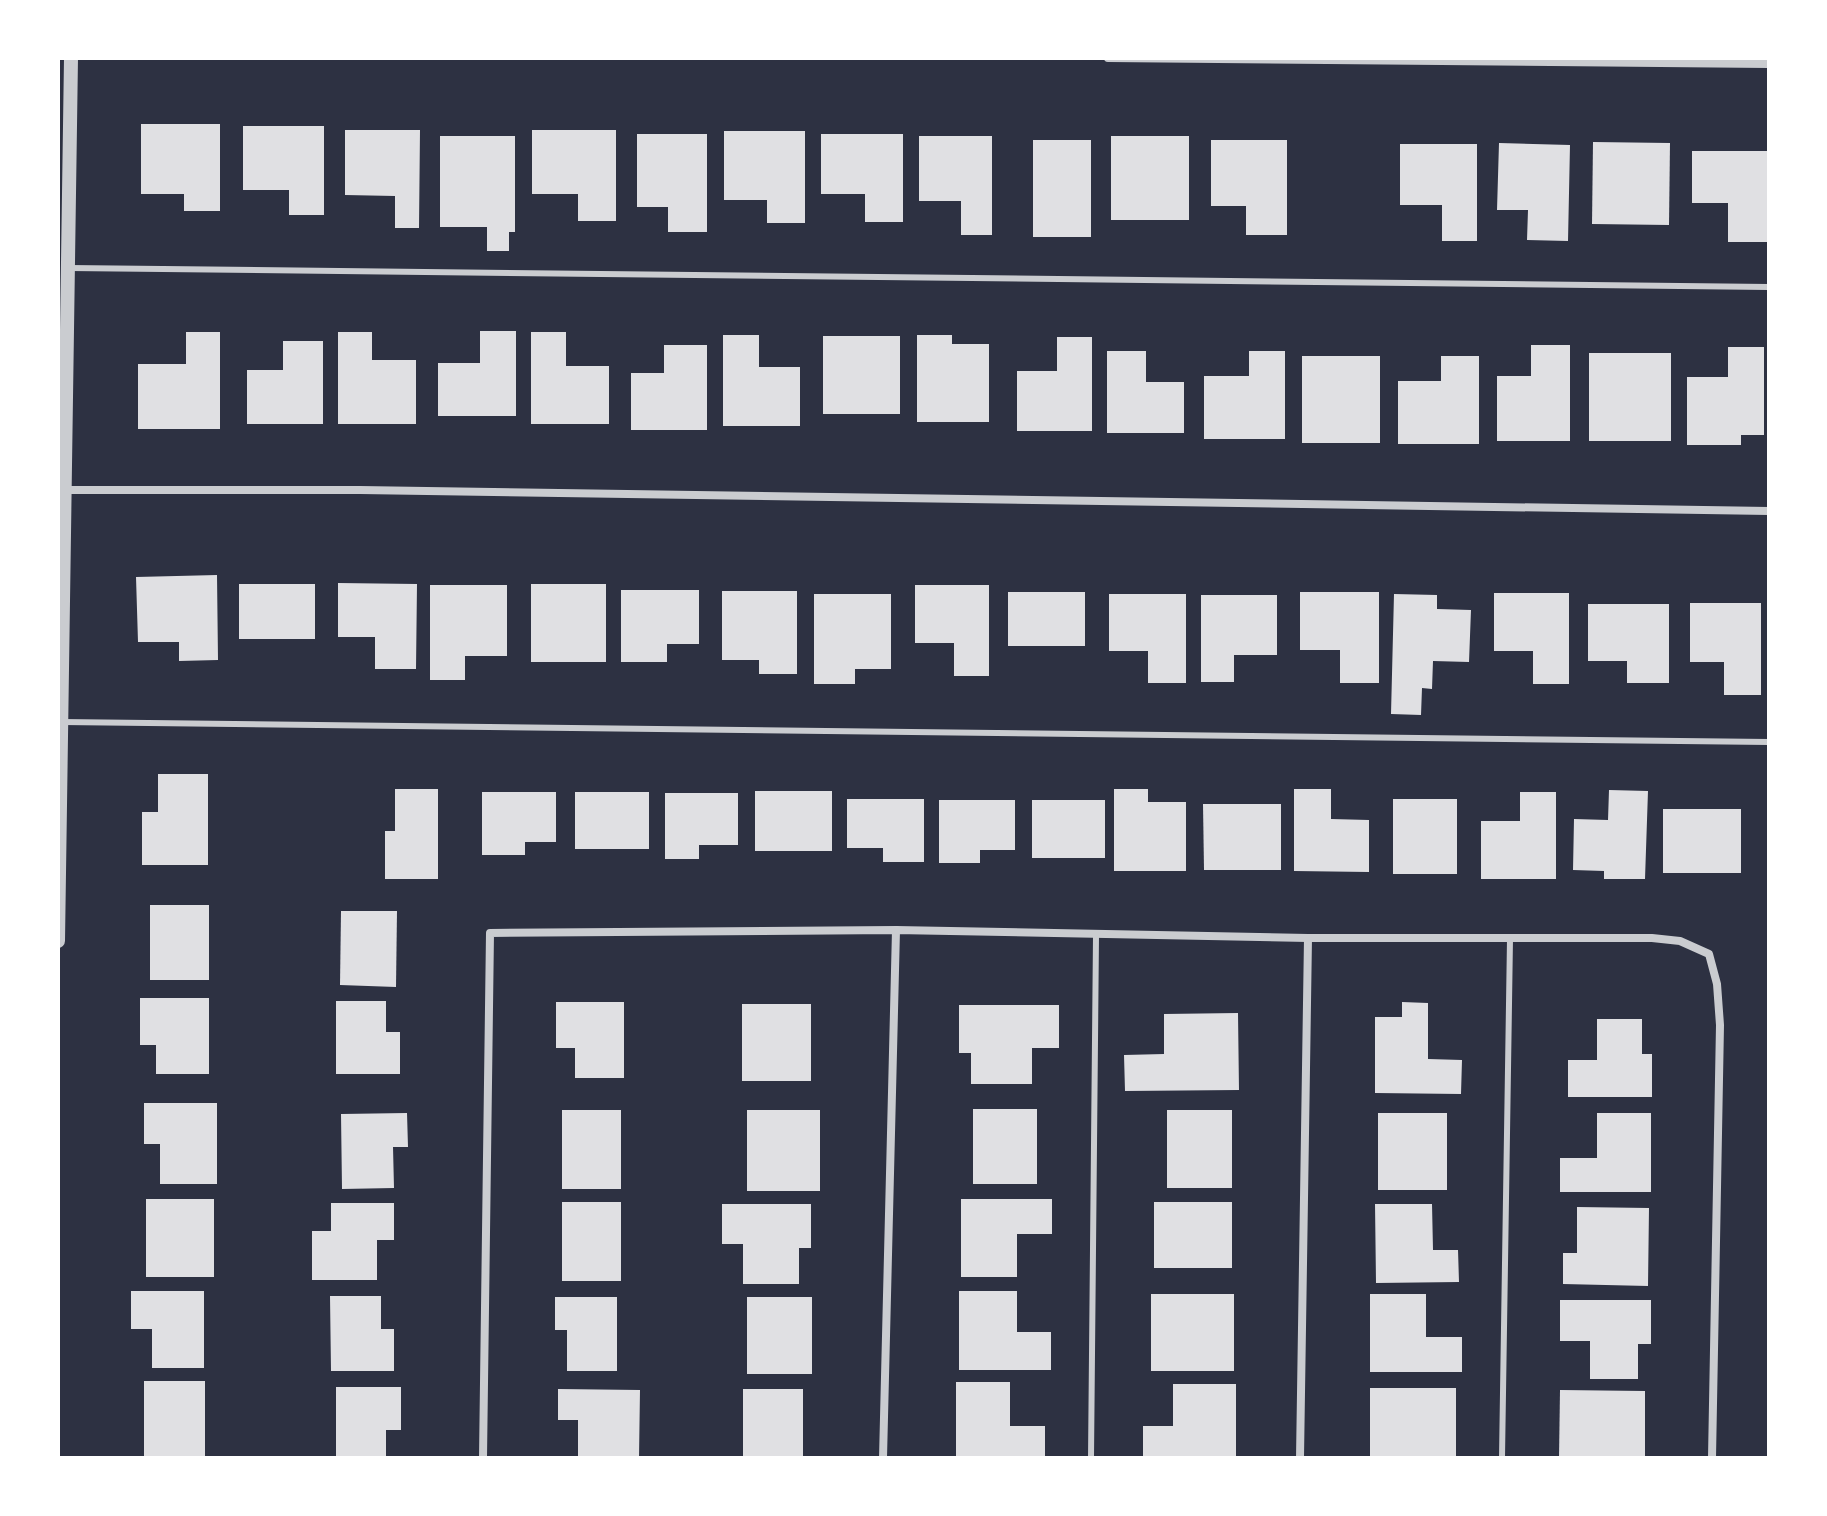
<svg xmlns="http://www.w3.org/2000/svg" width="1827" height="1516" font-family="Raleway,sans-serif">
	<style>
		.building { fill: #e0e0e3 }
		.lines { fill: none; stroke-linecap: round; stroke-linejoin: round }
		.service { stroke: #caccd0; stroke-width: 6 }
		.minor { stroke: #caccd0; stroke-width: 8 }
		.tertiary { stroke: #caccd0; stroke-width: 14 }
	</style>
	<rect width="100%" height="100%" fill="#2d3142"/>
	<g class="building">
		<polygon points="141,124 220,124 220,211 184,211 184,194 141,194"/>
		<polygon points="243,126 324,126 324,215 289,215 289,190 243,190"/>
		<polygon points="345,130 420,130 419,228 395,228 395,196 345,195"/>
		<polygon points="532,130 616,130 616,221 578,221 578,194 532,194"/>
		<polygon points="724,131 805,131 805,223 767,223 767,200 724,200"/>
		<polygon points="637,134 707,134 707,232 668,232 668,207 637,207"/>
		<polygon points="821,134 903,134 903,222 865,222 865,194 821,194"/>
		<polygon points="440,136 515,136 515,232 509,232 509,251 487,251 487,227 440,227"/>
		<polygon points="919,136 992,136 992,235 961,235 961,201 919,201"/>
		<rect x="1111" y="136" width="78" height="84"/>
		<rect x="1033" y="140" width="58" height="97"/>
		<polygon points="1211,140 1287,140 1287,235 1246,235 1246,206 1211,206"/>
		<polygon points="1593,142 1670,143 1669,225 1592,224"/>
		<polygon points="1499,143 1570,145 1568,241 1527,240 1528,210 1497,210"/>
		<polygon points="1400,144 1477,144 1477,241 1442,241 1442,205 1400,205"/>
		<polygon points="1692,151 1769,151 1769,242 1728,242 1728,203 1692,203"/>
		<polygon points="480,331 516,331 516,416 438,416 438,363 480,363"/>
		<polygon points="186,332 220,332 220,429 138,429 138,364 186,364"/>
		<polygon points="338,332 372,332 372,360 416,360 416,424 338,424"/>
		<polygon points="531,332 566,332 566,366 609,366 609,424 531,424"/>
		<polygon points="723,335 759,335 759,367 800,367 800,426 723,426"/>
		<polygon points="917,335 952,335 952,344 989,344 989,422 917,422"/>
		<rect x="823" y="336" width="77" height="78"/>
		<polygon points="1057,337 1092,337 1092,431 1017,431 1017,371 1057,371"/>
		<polygon points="283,341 323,341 323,424 247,424 247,370 283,370"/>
		<polygon points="664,345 707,345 707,430 631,430 631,373 664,373"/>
		<polygon points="1531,345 1570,345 1570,441 1497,441 1497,376 1531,376"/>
		<polygon points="1728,347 1764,347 1764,435 1741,435 1741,445 1687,445 1687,377 1728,377"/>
		<polygon points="1107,351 1146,351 1146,382 1184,382 1184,433 1107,433"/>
		<polygon points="1249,351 1285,351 1285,439 1204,439 1204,376 1249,376"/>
		<rect x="1589" y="353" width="82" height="88"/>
		<rect x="1302" y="356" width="78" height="87"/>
		<polygon points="1441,356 1479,356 1479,444 1398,444 1398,381 1441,381"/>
		<polygon points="217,575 218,660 179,661 179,642 138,642 136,577"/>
		<polygon points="338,583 417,584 416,669 375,669 375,637 338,637"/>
		<rect x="239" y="584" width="76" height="55"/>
		<rect x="531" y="584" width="75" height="78"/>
		<polygon points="430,585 507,585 507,656 465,656 465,680 430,680"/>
		<polygon points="915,585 989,585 989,676 954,676 954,643 915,643"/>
		<polygon points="621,590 699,590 699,644 667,644 667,662 621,662"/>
		<polygon points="722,591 797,591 797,674 759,674 759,660 722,660"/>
		<rect x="1008" y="592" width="77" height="54"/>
		<polygon points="1300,592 1379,592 1379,683 1340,683 1340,650 1300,650"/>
		<polygon points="1494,593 1569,593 1569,684 1533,684 1533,651 1494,651"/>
		<polygon points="814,594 891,594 891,669 855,669 855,684 814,684"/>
		<polygon points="1109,594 1186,594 1186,683 1148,683 1148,651 1109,651"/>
		<polygon points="1394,594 1437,595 1437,609 1471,610 1469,662 1433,661 1432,689 1422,688 1421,715 1391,714"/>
		<polygon points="1201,595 1277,595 1277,655 1234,655 1234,682 1201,682"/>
		<polygon points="1690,603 1761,603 1761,695 1724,695 1724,662 1690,662"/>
		<polygon points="1588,604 1669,604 1669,683 1627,683 1627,661 1588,661"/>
		<polygon points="158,774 208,774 208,865 142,865 142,812 158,812"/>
		<polygon points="395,789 438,789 438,879 385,879 385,831 395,831"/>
		<polygon points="1114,789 1148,789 1148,802 1186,802 1186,871 1114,871"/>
		<polygon points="1294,789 1331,789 1331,819 1369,820 1369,872 1294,871"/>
		<polygon points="1609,790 1648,791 1645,879 1604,879 1604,871 1573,870 1574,819 1608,820"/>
		<rect x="755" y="791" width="77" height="60"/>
		<polygon points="482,792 556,792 556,842 525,842 525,855 482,855"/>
		<rect x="575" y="792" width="74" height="57"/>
		<polygon points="1520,792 1556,792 1556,879 1481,879 1481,821 1520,821"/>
		<polygon points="665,793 738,793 738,845 699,845 699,859 665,859"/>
		<polygon points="847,799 924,799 924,862 883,862 883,848 847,848"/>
		<rect x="1393" y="799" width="64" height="75"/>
		<polygon points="939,800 1015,800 1015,850 980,850 980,863 939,863"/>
		<rect x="1032" y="800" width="73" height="58"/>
		<polygon points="1203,804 1281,804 1281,870 1204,870"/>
		<rect x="1663" y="809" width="78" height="64"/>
		<rect x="150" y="905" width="59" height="75"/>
		<polygon points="341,911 397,911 396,987 340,985"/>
		<polygon points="140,998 209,998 209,1074 156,1074 156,1045 140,1045"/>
		<polygon points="336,1001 386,1001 386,1032 400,1032 400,1074 336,1074"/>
		<polygon points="556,1002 624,1002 624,1078 575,1078 575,1048 556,1048"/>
		<polygon points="1402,1002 1428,1003 1428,1059 1462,1060 1461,1094 1375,1093 1375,1017 1402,1017"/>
		<rect x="742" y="1004" width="69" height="77"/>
		<polygon points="959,1005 1059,1005 1059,1048 1032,1048 1032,1084 971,1084 971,1053 959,1053"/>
		<polygon points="1238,1013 1239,1090 1125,1091 1124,1055 1164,1054 1164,1014"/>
		<polygon points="1597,1019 1642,1019 1642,1054 1652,1054 1652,1097 1568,1097 1568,1060 1597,1060"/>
		<polygon points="144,1103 217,1103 217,1184 160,1184 160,1144 144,1144"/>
		<rect x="973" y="1109" width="64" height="75"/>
		<rect x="562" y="1110" width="59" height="79"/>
		<rect x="747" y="1110" width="73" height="81"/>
		<rect x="1167" y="1110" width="65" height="78"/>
		<polygon points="407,1113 408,1147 393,1147 394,1188 342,1189 341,1114"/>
		<rect x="1378" y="1113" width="69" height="77"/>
		<polygon points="1597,1113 1651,1113 1651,1192 1560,1192 1560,1158 1597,1158"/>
		<rect x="146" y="1199" width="68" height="78"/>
		<polygon points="961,1199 1052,1199 1052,1234 1017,1234 1017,1277 961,1277"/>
		<rect x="562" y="1202" width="59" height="79"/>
		<rect x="1154" y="1202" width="78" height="66"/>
		<polygon points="331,1203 394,1203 394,1240 377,1240 377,1280 312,1280 312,1231 331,1231"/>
		<polygon points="722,1204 811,1204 811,1248 799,1248 799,1284 743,1284 743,1244 722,1244"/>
		<polygon points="1375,1204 1432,1204 1433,1250 1458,1250 1459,1282 1376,1283"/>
		<polygon points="1577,1207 1649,1208 1648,1286 1563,1284 1563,1253 1577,1253"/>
		<polygon points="131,1291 204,1291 204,1368 152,1368 152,1329 131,1329"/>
		<polygon points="959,1291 1017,1291 1017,1332 1051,1332 1051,1370 959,1370"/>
		<rect x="1151" y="1294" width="83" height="77"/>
		<polygon points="1370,1294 1426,1294 1426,1337 1462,1337 1462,1372 1370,1372"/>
		<polygon points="330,1296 381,1296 381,1329 394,1329 394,1371 331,1371"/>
		<polygon points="555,1297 617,1297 617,1371 567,1371 567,1330 555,1330"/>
		<rect x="747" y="1297" width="65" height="77"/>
		<polygon points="1560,1300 1651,1300 1651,1344 1638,1344 1638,1379 1590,1379 1590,1341 1560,1341"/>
		<rect x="144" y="1381" width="61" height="77"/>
		<polygon points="956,1382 1010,1382 1010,1426 1045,1426 1045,1458 956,1458"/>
		<polygon points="1173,1384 1236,1384 1236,1458 1143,1458 1143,1426 1173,1426"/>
		<polygon points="336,1387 401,1387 401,1430 386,1430 386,1458 336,1458"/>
		<rect x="1370" y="1388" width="86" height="70"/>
		<polygon points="558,1389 640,1390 639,1458 578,1458 578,1420 558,1420"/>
		<rect x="743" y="1389" width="60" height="69"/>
		<polygon points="1560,1390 1645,1391 1645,1458 1559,1458"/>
	</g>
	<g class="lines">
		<g class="service">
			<polyline points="69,268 1769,287"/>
			<polyline points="62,722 1769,742"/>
			<polyline points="1091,1458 1096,936"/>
			<polyline points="1502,1458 1510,939"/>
		</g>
		<g class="minor">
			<polyline points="1108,58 1769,64"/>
			<polyline points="66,490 360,490 1769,511"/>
			<polyline points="483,1458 490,933 896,930 1308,938 1652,938 1680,941 1709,954 1717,984 1720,1025 1712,1458"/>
			<polyline points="883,1458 896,930"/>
			<polyline points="1300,1458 1308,938"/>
		</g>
		<polyline class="tertiary" points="58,941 71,58"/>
	</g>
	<rect width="1827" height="1516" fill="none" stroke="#ffffff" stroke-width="120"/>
</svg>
